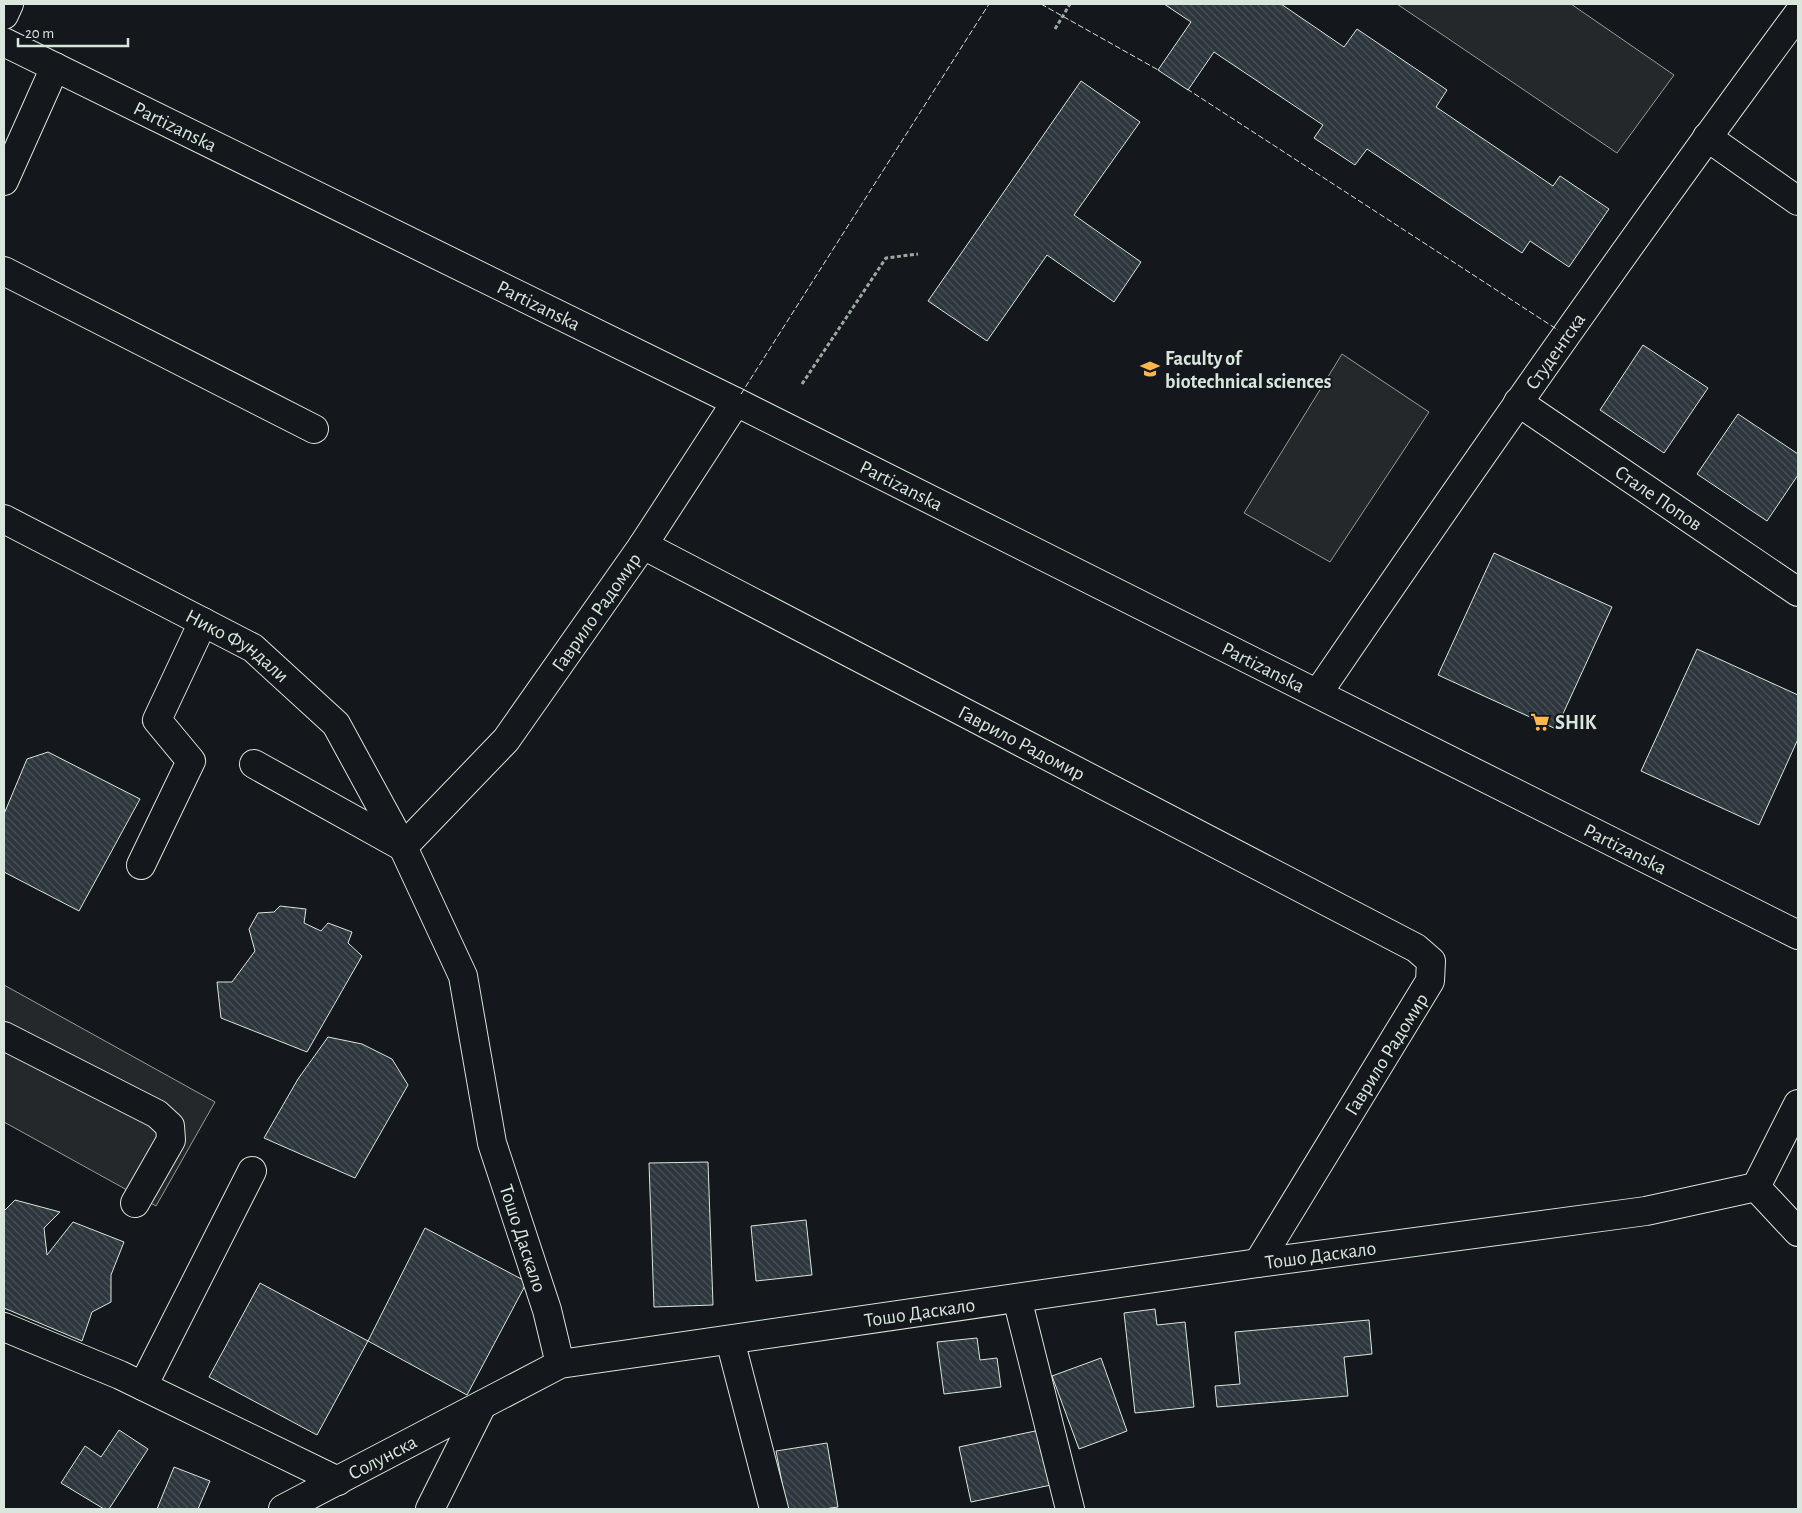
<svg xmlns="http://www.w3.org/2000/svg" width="1802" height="1513" font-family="'Alegreya Sans',sans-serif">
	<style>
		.parking { fill: #24282b; stroke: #939e99 }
		.building { fill: url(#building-back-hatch); stroke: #d8e6dc }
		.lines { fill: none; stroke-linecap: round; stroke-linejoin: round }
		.minor-casing { stroke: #d8e6dc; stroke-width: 30 }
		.path { stroke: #9da8a2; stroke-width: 3; stroke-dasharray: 4 2.5; stroke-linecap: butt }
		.minor { stroke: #14181c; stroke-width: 28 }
		.fence { stroke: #d8e6dc; stroke-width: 1; stroke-dasharray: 6 2.5; stroke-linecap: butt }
		.labels { text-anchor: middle; stroke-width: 4; stroke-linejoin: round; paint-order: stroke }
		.street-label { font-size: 20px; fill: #d8e6dc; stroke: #14181c }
		.poi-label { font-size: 20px; font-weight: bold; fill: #d8e6dc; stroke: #14181c; text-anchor: start }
	</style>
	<defs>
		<pattern id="building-back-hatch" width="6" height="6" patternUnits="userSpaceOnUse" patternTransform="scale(1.25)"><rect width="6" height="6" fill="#2c363c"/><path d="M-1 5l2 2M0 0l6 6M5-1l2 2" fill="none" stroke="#4a5358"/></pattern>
	</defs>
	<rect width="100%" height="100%" fill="#14181c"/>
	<g class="parking">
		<polygon points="1397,4 1571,4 1674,75 1617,153"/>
		<polygon points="1342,354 1429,412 1330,562 1244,513"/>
		<polygon points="4,985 215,1102 156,1206 4,1122"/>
	</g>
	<g class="building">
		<polygon points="1164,4 1281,4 1344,47 1357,29 1447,90 1436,107 1553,186 1560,176 1609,209 1569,267 1530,241 1522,253 1367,149 1355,165 1314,138 1323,125 1214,52 1188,90 1158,70 1191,22"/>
		<polygon points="1081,81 1140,122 1074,215 1141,262 1114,302 1047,255 987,341 928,301"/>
		<polygon points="1643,345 1708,388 1664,453 1600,410"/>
		<polygon points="1738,414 1798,454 1798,475 1767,521 1697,474"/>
		<polygon points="1494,553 1612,607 1556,729 1438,675"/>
		<polygon points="1697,649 1798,695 1798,739 1759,825 1641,771"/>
		<polygon points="48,752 140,799 79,911 4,872 4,814 27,759"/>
		<polygon points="280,906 306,909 304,923 321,931 328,923 352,932 348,943 362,956 307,1052 221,1018 217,982 232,982 255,951 249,929 258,913 274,912"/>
		<polygon points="328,1037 362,1044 392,1059 408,1085 355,1178 264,1138 298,1079"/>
		<polygon points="708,1162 713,1305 654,1307 649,1163"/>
		<polygon points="15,1200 60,1212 44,1228 47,1255 73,1222 124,1242 111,1275 111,1302 92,1312 82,1341 4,1308 4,1211"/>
		<polygon points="806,1220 812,1275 756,1281 751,1226"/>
		<polygon points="425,1228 527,1282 467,1395 368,1341"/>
		<polygon points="260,1283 368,1341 317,1435 209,1377"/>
		<polygon points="1155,1309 1157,1325 1185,1322 1194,1407 1135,1413 1124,1313"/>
		<polygon points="1369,1320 1372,1354 1344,1357 1348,1396 1217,1407 1215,1386 1240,1384 1235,1332"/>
		<polygon points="977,1338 980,1360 997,1358 1001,1387 944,1394 937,1342"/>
		<polygon points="1101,1358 1127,1431 1079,1449 1052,1376"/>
		<polygon points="119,1430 148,1449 109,1509 104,1509 61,1483 85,1446 101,1457"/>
		<polygon points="1040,1430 1051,1485 971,1502 959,1447"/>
		<polygon points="827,1443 838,1507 824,1509 787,1509 776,1451"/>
		<polygon points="174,1467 210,1481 198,1509 157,1509"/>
	</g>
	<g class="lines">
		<g class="minor-casing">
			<g id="minor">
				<polyline points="4,15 9,4"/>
				<path id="s1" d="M 4,42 L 736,402 L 1798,935"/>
				<polyline points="1707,137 1798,201"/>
				<polyline points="4,181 55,67"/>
				<polyline points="4,271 314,429"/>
				<path id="s2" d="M 1518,402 L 1798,592"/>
				<path id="s3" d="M 4,519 L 253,648 L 336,724 L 403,847 L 463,976 L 492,1143 L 547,1310 L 560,1364"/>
				<polyline points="643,545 736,402"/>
				<path id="s4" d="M 1318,693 C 1474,464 1633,237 1798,14"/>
				<polyline points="254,764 403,847"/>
				<path id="s5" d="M 403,847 L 506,740 L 643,545 L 1416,948 L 1431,961 L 1430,981 L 1258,1263"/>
				<polyline points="141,865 191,761 157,720 203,622"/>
				<polyline points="4,1036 157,1114 170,1126 171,1140 135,1203"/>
				<polyline points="1756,1187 1798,1104"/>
				<polyline points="1756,1187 1798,1232"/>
				<polyline points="1017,1298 1070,1509"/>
				<polyline points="4,1327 120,1375 338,1481"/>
				<polyline points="730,1340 774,1509"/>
				<polyline points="143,1386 252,1171"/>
				<path id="s6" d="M 283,1509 L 560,1364 L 1258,1263 L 1646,1211 L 1756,1187"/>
				<polyline points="430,1509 482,1405"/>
			</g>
		</g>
		<g class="path">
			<polyline points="1055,29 1070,4"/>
			<polyline points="802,384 886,258 918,254"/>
		</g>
		<use href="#minor" class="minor"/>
		<g class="fence">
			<polyline points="1041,4 1160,71"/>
			<polyline points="1187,89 1558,330"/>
			<polyline points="741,394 989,4"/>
		</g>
	</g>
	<defs>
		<g id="university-bare" transform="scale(1.5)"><path d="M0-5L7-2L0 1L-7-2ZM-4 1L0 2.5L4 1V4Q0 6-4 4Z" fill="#ffb74d" stroke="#14181c" stroke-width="2.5" paint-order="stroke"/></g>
		<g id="supermarket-bare" transform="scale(1.5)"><path d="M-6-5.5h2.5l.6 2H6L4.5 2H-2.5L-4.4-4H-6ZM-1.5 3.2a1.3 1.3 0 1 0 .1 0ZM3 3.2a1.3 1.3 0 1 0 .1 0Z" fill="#ffb74d" stroke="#14181c" stroke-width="2.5" paint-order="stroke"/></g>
	</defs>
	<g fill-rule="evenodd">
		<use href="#university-bare" x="1150" y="369"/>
		<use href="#supermarket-bare" x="1540" y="722"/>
	</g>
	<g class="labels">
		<g class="street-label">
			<text dy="7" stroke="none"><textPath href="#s1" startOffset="191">Partizanska</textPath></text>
			<text dy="7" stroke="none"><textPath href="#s1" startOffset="596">Partizanska</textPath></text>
			<text dy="7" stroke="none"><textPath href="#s4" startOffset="416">Студентска</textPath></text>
			<text dy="7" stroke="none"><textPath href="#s1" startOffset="1001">Partizanska</textPath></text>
			<text dy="7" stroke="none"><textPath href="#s2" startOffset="170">Стале Попов</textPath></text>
			<text dy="7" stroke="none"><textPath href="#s5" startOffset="305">Гаврило Радомир</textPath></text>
			<text dy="7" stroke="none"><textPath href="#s3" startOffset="266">Нико Фундали</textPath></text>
			<text dy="7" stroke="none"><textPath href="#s1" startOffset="1406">Partizanska</textPath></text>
			<text dy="7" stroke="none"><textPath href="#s5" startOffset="814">Гаврило Радомир</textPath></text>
			<text dy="7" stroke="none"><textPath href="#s1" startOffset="1811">Partizanska</textPath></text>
			<text transform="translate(1386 1054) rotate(-58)" y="7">Гаврило Радомир</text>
			<text dy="7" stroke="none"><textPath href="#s3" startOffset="945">Тошо Даскало</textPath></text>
			<text dy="7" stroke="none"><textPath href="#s6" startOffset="1081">Тошо Даскало</textPath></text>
			<text dy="7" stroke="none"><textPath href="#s6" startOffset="676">Тошо Даскало</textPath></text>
			<text dy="7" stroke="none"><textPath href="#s6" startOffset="112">Солунска</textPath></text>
		</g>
		<g class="poi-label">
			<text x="1165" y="365">Faculty of<tspan x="1165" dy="23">biotechnical sciences</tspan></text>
			<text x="1555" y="729">SHIK</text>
		</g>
	</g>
	<rect width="1802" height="1513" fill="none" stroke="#d8e6dc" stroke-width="10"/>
	<path d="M18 38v8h110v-8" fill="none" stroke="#d8e6dc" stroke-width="2.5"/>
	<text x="25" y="38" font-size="15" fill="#d8e6dc" stroke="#14181c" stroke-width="4" paint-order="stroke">20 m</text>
</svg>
